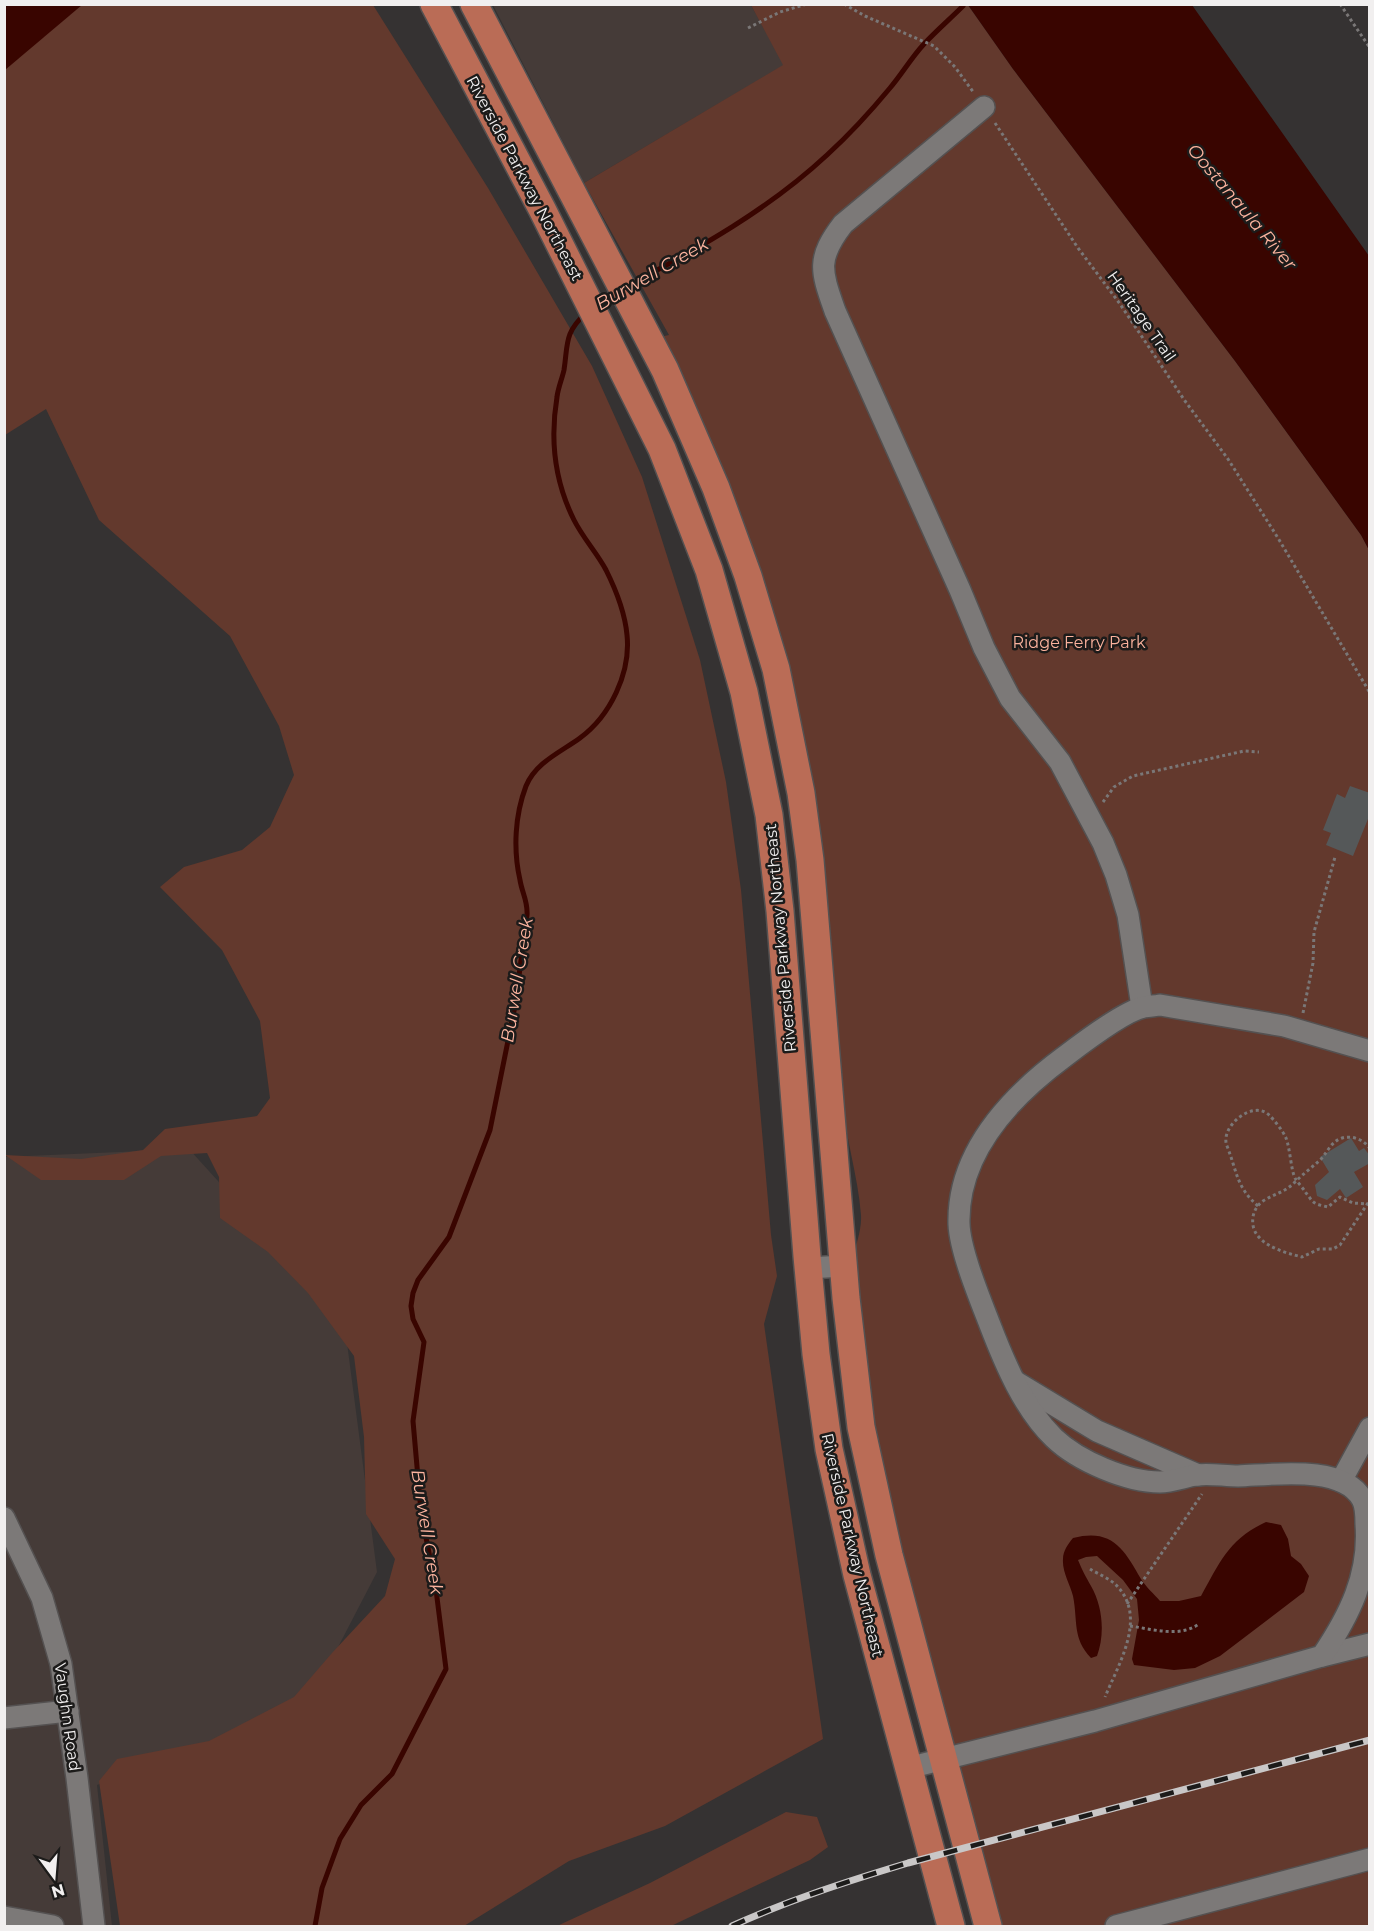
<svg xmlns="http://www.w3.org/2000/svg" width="1374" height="1931" font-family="Montserrat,sans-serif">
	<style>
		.built { fill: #453b38 }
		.green { fill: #63392d }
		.water { fill: #390500 }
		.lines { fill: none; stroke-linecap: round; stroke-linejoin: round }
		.stream { stroke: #390500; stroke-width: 5 }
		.building { fill: #555859 }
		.minor-casing { stroke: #545151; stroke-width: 24 }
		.major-casing { stroke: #545151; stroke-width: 30 }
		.path { stroke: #7a7777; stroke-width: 3; stroke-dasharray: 3 3; stroke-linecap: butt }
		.minor { stroke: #7c7978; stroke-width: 21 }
		.major { stroke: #ba6c56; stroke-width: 27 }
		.rail-casing { stroke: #c9c7c7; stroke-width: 7 }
		.rail { stroke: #1c1b1a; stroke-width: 4.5; stroke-dasharray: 14; stroke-linecap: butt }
		.labels { text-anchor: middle; stroke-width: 5; stroke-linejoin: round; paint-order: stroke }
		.street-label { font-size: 16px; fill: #f1efef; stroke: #1c1b1a }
		.park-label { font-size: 16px; fill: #fbb29d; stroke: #1c1b1a }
		.water-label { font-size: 18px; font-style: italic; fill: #fdb49f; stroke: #1c1b1a }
	</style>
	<rect width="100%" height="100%" fill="#353232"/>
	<g class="built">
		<polygon points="493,5 751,5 784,65 584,183"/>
		<polygon points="189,1149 344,1320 377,1572 309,1703 97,1785 112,1926 5,1926 4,1157"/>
	</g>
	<g class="green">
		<polygon points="54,5 373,5 488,188 592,366 642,477 700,660 726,782 741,890 771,1235 777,1276 764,1324 823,1739 665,1826 569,1861 464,1926 120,1926 99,1781 117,1759 209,1741 294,1697 332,1653 385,1596 395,1559 366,1514 364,1437 354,1356 308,1293 268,1252 220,1218 219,1177 207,1153 161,1156 124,1180 41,1180 5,1155 81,1159 143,1150 165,1129 257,1116 270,1098 260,1021 222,950 160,887 184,867 242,850 270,827 294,775 279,726 230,636 99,520 46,409 5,435 5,39"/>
		<path d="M 751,5 L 968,5 L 1013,69 L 1235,361 L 1361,535 L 1369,550 L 1369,1926 L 999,1926 L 884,1484 L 870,1397 L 854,1259 C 855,1244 862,1231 861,1215 C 858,1175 845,1137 842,1097 C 835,1012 831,927 820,842 L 660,337 L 669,335 L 584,183 L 783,65 Z"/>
		<polygon points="786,1812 817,1817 828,1847 810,1860 671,1926 557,1926 650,1883"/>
	</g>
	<g class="water">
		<polygon points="5,4 82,4 82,5 5,70"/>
		<polygon points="968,5 1192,5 1369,256 1369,550 1361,535 1235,361 1013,69"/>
		<path d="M 1266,1522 L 1281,1525 L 1288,1539 L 1291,1556 L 1301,1564 L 1309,1576 L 1304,1592 L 1220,1656 L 1195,1668 L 1174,1670 L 1134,1665 L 1132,1659 L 1139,1620 L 1137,1599 L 1123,1580 L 1097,1556 L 1086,1557 L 1078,1560 C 1082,1570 1086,1577 1091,1586 C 1103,1607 1105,1634 1097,1656 L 1091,1658 C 1072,1638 1078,1621 1073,1596 C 1070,1584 1062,1572 1063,1559 C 1063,1551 1068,1544 1073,1538 C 1112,1528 1124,1549 1141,1579 C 1146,1587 1154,1594 1160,1601 L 1179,1601 L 1201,1596 C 1220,1562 1229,1539 1266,1522 Z"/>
	</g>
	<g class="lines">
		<g class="stream">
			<path d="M 629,285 C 700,248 769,209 827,155 C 850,134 871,111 890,88 C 902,74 911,58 924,44 C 936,31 950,19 963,6"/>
			<polyline points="599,304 616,293"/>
			<path d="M 315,1926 L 322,1888 L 340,1839 L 361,1805 L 392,1774 L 446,1669 L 433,1566 L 430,1558 L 421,1512 L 413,1421 L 424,1342 L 413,1319 L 411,1306 L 413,1293 L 418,1280 L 449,1237 L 490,1130 L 515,1006 L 527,915 C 528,901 522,893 520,880 C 513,849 515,815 526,786 C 536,762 561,752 580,738 C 610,716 631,673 627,635 C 625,613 616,590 606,570 C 597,553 583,538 574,520 C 555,482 550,439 557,397 C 558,388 562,379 564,370 C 568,344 564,333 586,313"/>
		</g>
	</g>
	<g class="building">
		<polygon points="1350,786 1370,793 1370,814 1353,856 1326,845 1331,833 1323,830 1337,794 1345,798"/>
		<polygon points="1351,1138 1359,1151 1364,1148 1370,1156 1370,1163 1354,1172 1363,1187 1346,1198 1340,1189 1327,1200 1317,1196 1315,1185 1329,1172 1320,1157"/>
	</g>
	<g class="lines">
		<g class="minor-casing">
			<g id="minor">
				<path d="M 984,107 L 843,224 C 816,259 821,271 835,311 L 960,590 L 984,648 L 1010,698 L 1060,762 L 1103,843 L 1116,875 L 1128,915 L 1142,1007"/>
				<polyline points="808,1268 844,1266"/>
				<polyline points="1016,1382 1097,1431 1198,1475"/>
				<polyline points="1341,1481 1370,1428"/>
				<polyline points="4,1518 42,1598 61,1664 77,1778 94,1926"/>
				<polyline points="1322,1656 1370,1644"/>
				<polyline points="4,1718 68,1711"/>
				<path d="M 908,1768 L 1095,1721 L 1322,1656 C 1349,1616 1370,1575 1366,1524 C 1366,1516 1366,1506 1362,1499 C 1343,1464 1271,1475 1238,1476 C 1224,1476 1210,1473 1196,1475 C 1184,1477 1172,1482 1160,1482 C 1127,1482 1078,1461 1054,1438 C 1024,1409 1005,1364 990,1325 C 980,1299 960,1251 959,1224 C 957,1152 1010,1097 1064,1057 C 1081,1044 1124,1011 1144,1007 C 1149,1006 1155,1006 1160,1005 L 1284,1026 L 1370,1051"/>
				<polyline points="4,1917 53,1926"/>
				<polyline points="1116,1926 1370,1859"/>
			</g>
		</g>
		<g class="major-casing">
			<g id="major">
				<polyline points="434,4 542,209 662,449 709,570 744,692 769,815 780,911 807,1256 816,1354 829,1449 857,1575 951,1926"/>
				<polyline points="474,4 665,370 716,488 748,576 776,669 801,793 810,860 846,1298 861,1427 889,1555 988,1926"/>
			</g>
		</g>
		<g class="path">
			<polyline points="844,4 865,16 934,46 955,67 974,93"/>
			<polyline points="1340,4 1370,48"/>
			<polyline points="748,28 780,12 807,4"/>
			<polyline points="995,123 1078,248 1120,304 1185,401 1228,459 1278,538 1370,693"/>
			<polyline points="1103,802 1114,787 1133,776 1244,751 1259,752"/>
			<polyline points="1303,1013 1313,963 1314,932 1335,857"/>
			<path d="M 1370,1149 C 1365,1140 1352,1135 1342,1138 C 1330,1142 1327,1154 1319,1161 C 1311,1168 1302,1175 1294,1183 C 1285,1192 1274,1194 1263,1201 C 1257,1205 1254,1211 1253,1217 C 1249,1243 1282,1252 1302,1257 L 1319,1249 L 1333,1249 L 1340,1245 L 1370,1200"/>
			<path d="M 1258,1206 C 1236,1187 1237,1171 1227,1146 C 1219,1127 1254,1098 1270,1116 C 1275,1121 1283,1131 1286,1138 C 1290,1148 1291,1170 1295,1178 C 1298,1183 1303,1188 1306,1193 C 1309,1196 1311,1201 1315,1203 C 1318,1205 1324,1206 1328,1207 L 1340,1197 L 1353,1203 L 1368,1204"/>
			<path d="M 1090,1569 C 1098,1574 1111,1579 1118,1587 C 1147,1619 1118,1665 1105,1697"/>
			<polyline points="1127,1604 1202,1494"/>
			<path d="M 1130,1626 C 1153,1629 1179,1638 1199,1624"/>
		</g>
		<use href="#minor" class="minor"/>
		<use href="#major" class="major"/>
		<g class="rail-casing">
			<path id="rail" d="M 732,1926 C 789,1900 848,1881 908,1863 L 1370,1740"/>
		</g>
		<use href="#rail" class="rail"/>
	</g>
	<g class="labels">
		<g class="street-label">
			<text transform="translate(525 178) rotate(62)" y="6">Riverside Parkway Northeast</text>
			<text transform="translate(1142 316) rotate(55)" y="6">Heritage Trail</text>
			<text transform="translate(780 938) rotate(-95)" y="6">Riverside Parkway Northeast</text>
			<text transform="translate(853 1545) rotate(77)" y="6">Riverside Parkway Northeast</text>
			<text transform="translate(68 1717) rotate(82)" y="6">Vaughn Road</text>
		</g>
		<g class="park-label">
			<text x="1079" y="648">Ridge Ferry Park</text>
		</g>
		<g class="water-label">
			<text transform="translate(1242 207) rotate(50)" y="6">Oostanaula River</text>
			<text transform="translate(652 274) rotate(-30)" y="6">Burwell Creek</text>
			<text transform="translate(517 980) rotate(-81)" y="6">Burwell Creek</text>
			<text transform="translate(427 1532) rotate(81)" y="6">Burwell Creek</text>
		</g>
	</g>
	<rect width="1374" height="1931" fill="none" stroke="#f1efef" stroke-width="12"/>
	<g transform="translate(54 1877) rotate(164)" stroke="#1c1b1a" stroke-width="4.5" paint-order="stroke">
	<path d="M0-4.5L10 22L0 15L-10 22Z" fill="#f1efef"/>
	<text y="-9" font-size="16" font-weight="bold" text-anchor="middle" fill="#f1efef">N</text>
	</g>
</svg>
